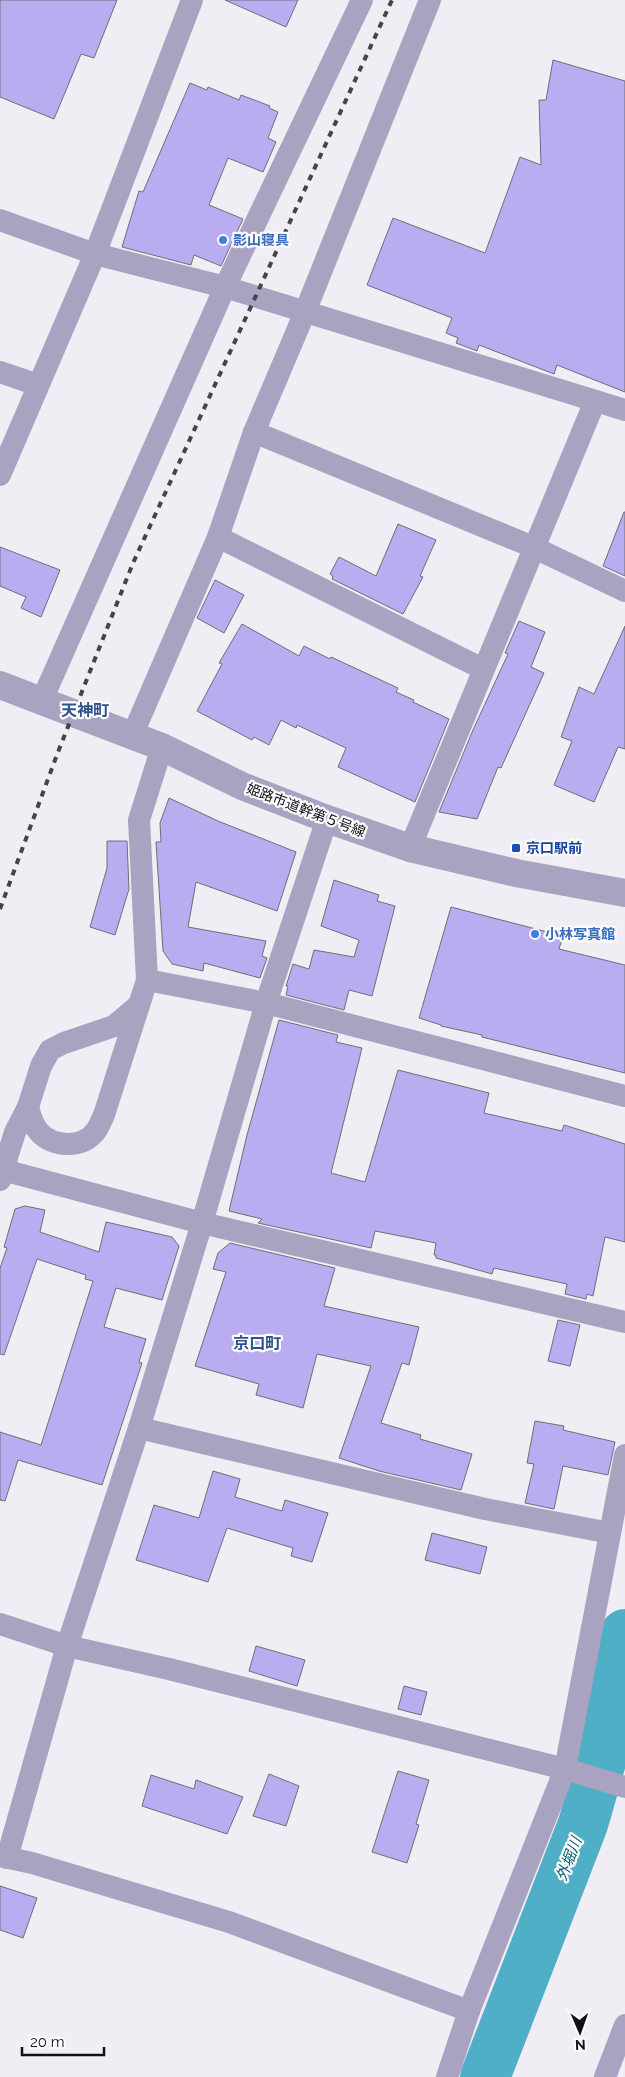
<svg xmlns="http://www.w3.org/2000/svg" width="625" height="2077" font-family="Raleway,'Noto Sans JP',sans-serif">
	<style>
		.built { fill: #eae3f3 }
		.lines { fill: none; stroke-linecap: round; stroke-linejoin: round }
		.river { stroke: #4fafc7; stroke-width: 50 }
		.building { fill: #b9acf0; stroke: #6f6e76 }
		.minor { stroke: #a9a2c0; stroke-width: 22 }
		.tertiary { stroke: #a9a2c0; stroke-width: 28 }
		.rail { stroke: #464447; stroke-width: 4; stroke-dasharray: 6 6; stroke-linecap: butt }
		.shop-dot { fill: #3f7fe0; stroke: #fdfbfe; stroke-width: 2 }
		.transit-dot { fill: #1a4fb4; stroke: #fdfbfe; stroke-width: 2 }
		.labels { text-anchor: middle; stroke-width: 4.5; stroke-linejoin: round; paint-order: stroke }
		.shop-label { font-size: 14px; font-weight: bold; fill: #366cbe; stroke: #fdfbfe; text-anchor: start }
		.street-label { font-size: 14px; fill: #111012; stroke: #fdfbfe }
		.transit-label { font-size: 14px; font-weight: bold; fill: #164399; stroke: #fdfbfe; text-anchor: start }
		.water-label { font-size: 15px; font-style: italic; fill: #01586a; stroke: #fdfbfe }
		.quarter-label { font-size: 16px; font-weight: bold; fill: #2d548a; stroke: #fdfbfe }
	</style>
	<rect width="100%" height="100%" fill="#f1edf5"/>
	<polygon class="built" points="625,1686 625,1771 610,1768"/>
	<g class="lines">
		<polyline class="river" points="485,2077 583,1824 602,1758 625,1634"/>
	</g>
	<g class="building">
		<polygon points="0,0 117,0 94,58 81,54 54,119 0,97"/>
		<polygon points="225,0 298,0 286,27"/>
		<polygon points="553,60 625,81 625,392 557,365 554,374 479,345 477,351 456,343 458,338 446,333 452,318 367,285 393,218 485,253 520,157 541,165 539,100 546,100"/>
		<polygon points="190,83 207,90 208,87 239,100 241,95 270,106 269,108 278,112 268,138 276,142 263,172 228,158 209,205 243,219 221,266 194,255 191,265 122,247 139,191 143,192"/>
		<polygon points="624,512 625,512 625,576 603,566"/>
		<polygon points="398,524 436,540 420,576 423,577 403,614 332,579 333,576 330,574 339,557 376,576"/>
		<polygon points="0,547 60,570 41,617 21,608 26,597 0,586"/>
		<polygon points="215,580 244,595 224,633 197,618"/>
		<polygon points="519,621 545,632 531,667 544,673 501,768 498,767 477,819 439,812 473,730 508,654 505,653"/>
		<polygon points="242,624 299,656 304,646 330,659 331,657 398,688 396,692 414,700 413,702 449,719 415,802 338,767 346,748 297,725 296,728 281,720 269,745 254,737 252,740 197,711 222,664 219,663"/>
		<polygon points="625,626 625,749 618,747 594,802 554,785 572,741 561,737 579,687 594,694"/>
		<polygon points="169,798 218,821 296,852 277,911 196,882 188,927 266,941 262,956 267,958 260,978 204,963 203,971 172,964 163,951 156,842 161,842 160,823"/>
		<polygon points="107,841 127,841 129,889 115,935 90,927 107,868"/>
		<polygon points="334,880 379,895 377,901 395,906 372,996 349,990 344,1010 286,995 288,986 286,986 293,964 309,969 314,950 354,957 359,940 321,926"/>
		<polygon points="451,907 563,936 559,949 625,965 625,1073 482,1037 482,1035 441,1026 441,1025 419,1018"/>
		<polygon points="279,1020 338,1035 336,1042 362,1048 331,1173 365,1182 398,1070 489,1093 484,1113 562,1131 564,1125 625,1144 625,1242 605,1237 593,1296 587,1294 586,1299 565,1294 567,1284 494,1268 492,1274 436,1258 436,1255 434,1255 436,1243 375,1231 371,1248 258,1223 262,1219 229,1211 247,1135"/>
		<polygon points="25,1206 45,1210 40,1232 99,1252 106,1222 172,1237 179,1246 162,1300 116,1288 104,1327 146,1339 139,1362 142,1363 102,1485 18,1460 5,1501 0,1500 0,1432 41,1445 93,1281 85,1279 86,1275 37,1259 4,1355 0,1354 0,1268 7,1248 4,1247 15,1209"/>
		<polygon points="230,1243 335,1268 324,1306 419,1327 409,1365 402,1363 381,1423 421,1435 420,1439 472,1454 461,1490 379,1471 339,1458 371,1366 317,1354 303,1408 256,1395 259,1384 195,1366 226,1272 213,1269 218,1253"/>
		<polygon points="558,1320 580,1325 570,1366 548,1361"/>
		<polygon points="535,1421 564,1426 563,1430 615,1442 608,1475 563,1466 554,1509 525,1503 534,1464 527,1463"/>
		<polygon points="213,1471 240,1479 235,1497 282,1511 285,1500 328,1513 312,1562 291,1556 293,1548 227,1528 208,1582 136,1560 154,1505 199,1518"/>
		<polygon points="432,1533 487,1547 480,1574 425,1560"/>
		<polygon points="256,1646 305,1660 297,1686 249,1671"/>
		<polygon points="404,1686 427,1692 421,1715 398,1709"/>
		<polygon points="398,1771 429,1780 416,1824 419,1825 407,1863 372,1852"/>
		<polygon points="269,1774 299,1786 286,1826 253,1816"/>
		<polygon points="151,1775 194,1789 196,1780 243,1797 227,1834 142,1806"/>
		<polygon points="0,1886 37,1898 23,1938 0,1930"/>
	</g>
	<g class="lines">
		<g class="minor">
			<polyline points="0,220 95,254 225,287 625,410"/>
			<polyline points="0,372 38,385"/>
			<polyline points="254,432 533,547 625,591"/>
			<polyline points="0,475 95,254 192,0"/>
			<polyline points="218,537 483,669"/>
			<polyline points="42,700 225,287 362,0"/>
			<polyline points="132,736 218,537 254,432 305,312 430,0"/>
			<polyline points="410,848 595,401"/>
			<polyline points="147,980 266,1003 625,1096"/>
			<path d="M 28,1107 C 30,1115 33,1125 39,1132 C 53,1147 81,1149 95,1132 C 99,1127 101,1121 104,1115 L 147,980 L 139,820 L 162,747"/>
			<polyline points="3,1170 202,1223 625,1322"/>
			<polyline points="0,1180 15,1132 28,1107 41,1066 50,1050 64,1043 114,1026 139,1005"/>
			<polyline points="139,1428 485,1509 610,1533"/>
			<polyline points="0,1624 67,1646 169,1669 565,1769 625,1787"/>
			<polyline points="0,1856 32,1863 229,1922 469,2011"/>
			<polyline points="7,1858 67,1646 139,1428 202,1223 266,1003 327,819"/>
			<polyline points="447,2077 469,2011 565,1769 625,1455"/>
			<polyline points="605,2077 625,2025"/>
		</g>
		<polyline class="tertiary" points="0,685 162,747 242,786 327,819 410,848 516,873 625,893"/>
		<polyline class="rail" points="0,909 58,752 133,563 392,0"/>
	</g>
	<g class="shop-dot">
		<circle cx="223" cy="240" r="5"/>
		<circle cx="535" cy="934" r="5"/>
	</g>
	<rect class="transit-dot" x="511" y="843" width="10" height="10" rx="2.5"/>
	<g class="labels">
		<g class="shop-label">
			<text x="233" y="245">影山寝具</text>
			<text x="545" y="939">小林写真館</text>
		</g>
		<g class="street-label">
			<text transform="translate(306 810) rotate(21)" y="5">姫路市道幹第５号線</text>
		</g>
		<g class="transit-label">
			<text x="526" y="853">京口駅前</text>
		</g>
		<g class="water-label">
			<text transform="translate(569 1859) rotate(-69)" y="5">外堀川</text>
		</g>
		<g class="quarter-label">
			<text x="85" y="716">天神町</text>
			<text x="257" y="1349">京口町</text>
		</g>
	</g>
	<g transform="translate(580 2032) rotate(178)" stroke="#fdfbfe" stroke-width="4" paint-order="stroke">
	<path d="M0-4L9 19L0 12L-9 19Z" fill="#111012"/>
	<text y="-8" font-size="14" font-weight="bold" text-anchor="middle" fill="#111012">N</text>
	</g>
	<path d="M22 2047v8h82v-8" fill="none" stroke="#111012" stroke-width="2.5"/>
	<text x="30" y="2047" font-size="15" fill="#111012" stroke="#fdfbfe" stroke-width="4" paint-order="stroke">20 m</text>
</svg>
